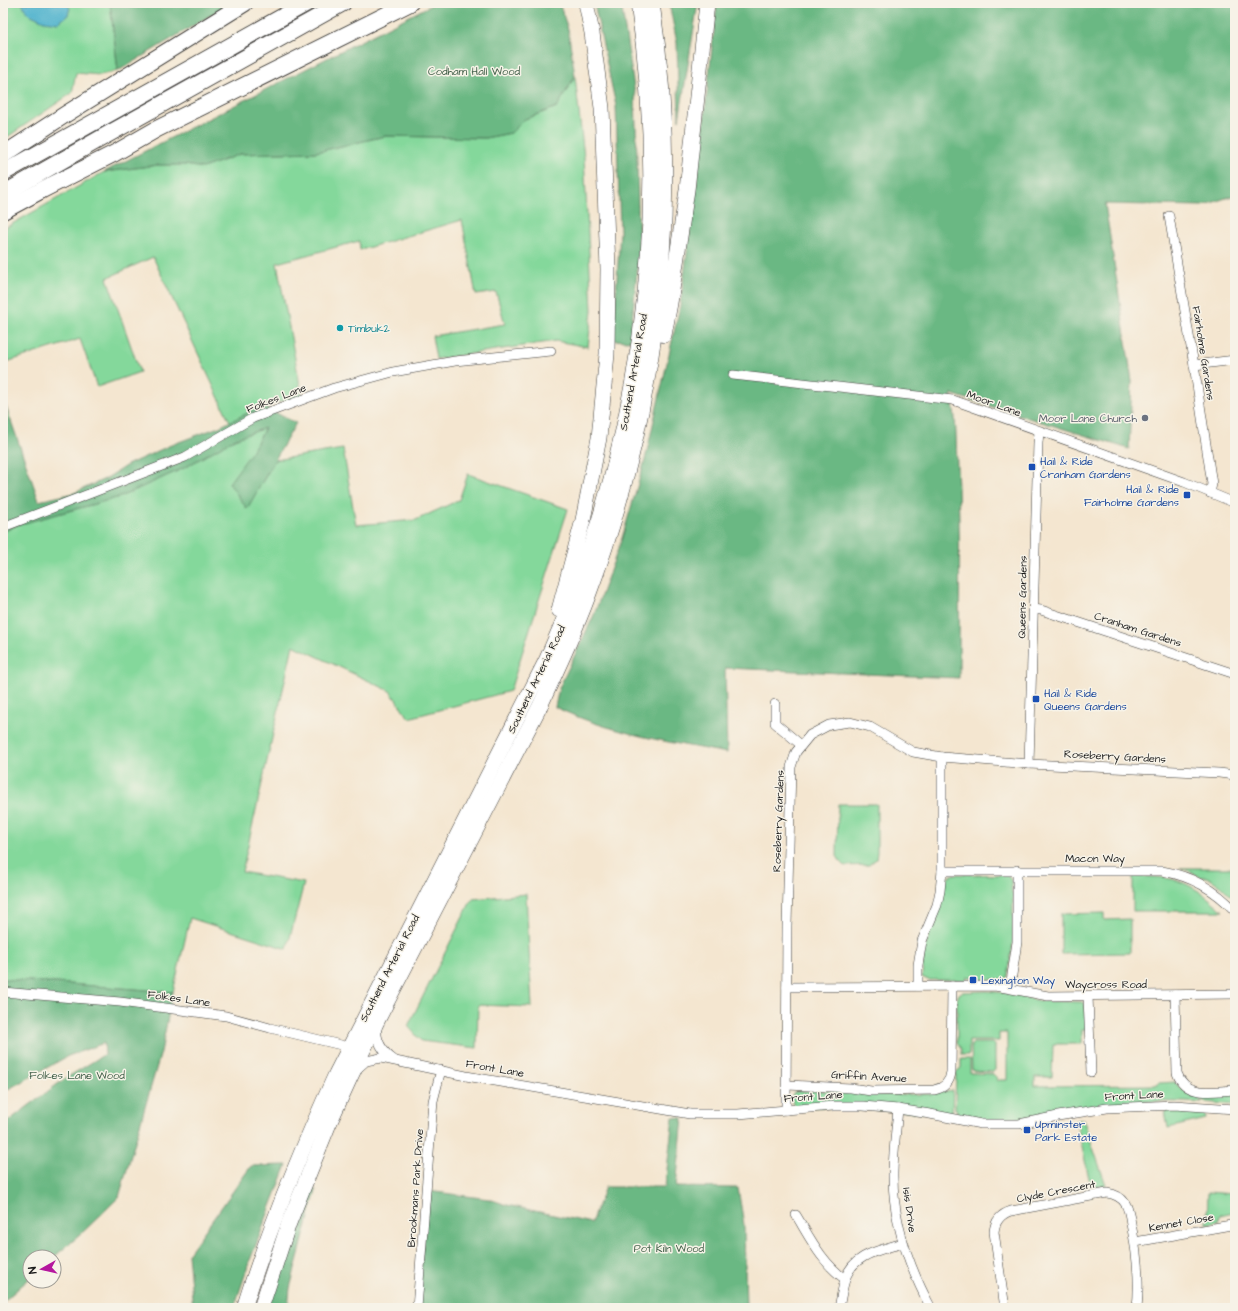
<svg xmlns="http://www.w3.org/2000/svg" width="1238" height="1311" font-family="'Architects Daughter',sans-serif">
	<style>
		.green { fill: #84d89b; stroke: #507a5c }
		.forest { fill: #6bb883; stroke: #446a50 }
		.water { fill: #4eb2cd; stroke: #356774 }
		.lines { fill: none; stroke-linecap: round; stroke-linejoin: round }
		.minor-casing { stroke: #3c3a37; stroke-width: 10 }
		.trunk-casing { stroke: #3c3a37; stroke-width: 16 }
		.motorway-casing { stroke: #3c3a37; stroke-width: 18 }
		.minor { stroke: #fff; stroke-width: 9 }
		.trunk { stroke: #fff; stroke-width: 15 }
		.motorway { stroke: #fff; stroke-width: 16 }
		.culture-dot { fill: #0f9aa8; stroke: #f7f3e8; stroke-width: 1.5 }
		.worship-dot { fill: #6b7280; stroke: #f7f3e8; stroke-width: 1.5 }
		.transit-dot { fill: #1a4fb4; stroke: #f7f3e8; stroke-width: 1.5 }
		.labels { text-anchor: middle; stroke-width: 3; stroke-linejoin: round; paint-order: stroke }
		.park-label { font-size: 11px; fill: #405e48; stroke: #f7f3e8 }
		.culture-label { font-size: 11px; fill: #0d838f; stroke: #f7f3e8; text-anchor: start }
		.street-label { font-size: 11px; fill: #1c1c1c; stroke: #f7f3e8 }
		.worship-label { font-size: 11px; fill: #5b616d; stroke: #f7f3e8; text-anchor: end }
		.transit-label { font-size: 11px; fill: #164399; stroke: #f7f3e8; text-anchor: start }
	</style>
	<rect width="100%" height="100%" fill="#f7f3e8"/>
	<filter id="ink" filterUnits="userSpaceOnUse"><feTurbulence type="fractalNoise" baseFrequency=".025" numOctaves="2"/><feDisplacementMap in="SourceGraphic" scale="8" xChannelSelector="R" yChannelSelector="G"/><feConvolveMatrix kernelMatrix="1 2 1 2 8 2 1 2 1" color-interpolation-filters="sRGB"/></filter>
	<filter id="wash" filterUnits="userSpaceOnUse"><feTurbulence type="fractalNoise" baseFrequency=".012" numOctaves="4" result="noise"/><feDisplacementMap in="SourceGraphic" scale="16" xChannelSelector="R" yChannelSelector="G"/><feGaussianBlur stdDeviation="0.9" result="paint"/><feColorMatrix in="noise" values="0 0 0 0 0 0 0 0 0 0 0 0 0 0 0 0 0 1.4 0 .05"/><feComposite in="paint" operator="in"/></filter>
	<g filter="url(#wash)">
		<rect width="100%" height="100%" fill="#f4e6d0"/>
		<g class="green">
			<polygon points="3,3 110,3 118,71 100,75 76,73 72,93 3,140"/>
			<polygon points="575,76 584,157 592,310 588,347 556,341 436,359 432,336 505,324 496,292 476,295 462,220 360,250 359,241 277,263 302,396 262,406 230,422 153,257 107,278 140,372 97,387 80,339 3,363 3,229 104,172 158,165 185,165 203,168 240,154 316,152 385,136 485,138 511,133 525,119 557,107"/>
			<polygon points="265,428 253,450 247,508 275,460 343,449 356,525 416,520 459,500 468,474 568,509 510,691 409,718 390,691 293,645 242,872 304,883 287,949 190,918 173,992 3,979 3,532 17,525 120,497 184,468 234,439"/>
			<polygon points="838,804 877,804 877,852 876,859 869,865 845,866 840,861 837,856"/>
			<polygon points="1180,868 1235,868 1235,900 1220,885 1207,877 1200,877 1190,871"/>
			<polygon points="953,874 1007,875 1011,880 1012,893 1013,893 1013,943 1008,976 1006,979 976,980 976,977 966,977 966,980 928,980 922,977 924,951 946,880"/>
			<path d="M 1133,876 C 1145,877 1159,876 1171,879 C 1191,883 1208,897 1223,911 L 1133,911 Z"/>
			<polygon points="526,894 532,1007 478,1005 477,1048 421,1041 408,1026 472,899"/>
			<polygon points="1104,913 1104,920 1130,919 1130,953 1061,954 1061,914"/>
			<path d="M 987,991 L 1006,993 L 1041,1001 L 1082,1002 L 1085,1004 L 1087,1029 L 1082,1029 L 1082,1044 L 1053,1044 L 1052,1077 L 1035,1077 L 1035,1086 L 1158,1085 L 1159,1083 L 1175,1082 C 1181,1090 1187,1094 1197,1095 L 1202,1103 C 1159,1100 1117,1102 1074,1108 C 1049,1112 1024,1120 998,1120 C 984,1121 970,1118 956,1115 L 957,1110 L 955,1109 L 956,1072 L 961,1068 L 961,1059 L 970,1059 L 970,1073 L 993,1074 L 997,1078 L 998,1081 L 999,1080 L 1007,1080 L 1007,1033 L 999,1033 L 999,1041 L 969,1041 L 969,1055 L 961,1055 L 961,1049 L 957,1043 L 957,998 L 959,994 L 962,992 Z"/>
			<polygon points="973,1043 993,1043 995,1045 995,1070 993,1072 973,1071 972,1070 971,1045"/>
			<path d="M 953,1090 L 952,1114 L 795,1106 C 789,1099 791,1092 799,1091 L 851,1091 L 869,1095 L 931,1094 Z"/>
			<polygon points="1199,1094 1235,1094 1235,1105 1204,1102"/>
			<polygon points="1165,1111 1205,1113 1206,1119 1168,1128"/>
			<polygon points="1083,1119 1106,1185 1091,1187 1076,1121"/>
			<polygon points="1208,1192 1232,1194 1233,1212 1220,1215 1219,1221 1207,1224"/>
		</g>
		<g class="forest">
			<polygon points="110,3 231,3 118,71"/>
			<polygon points="435,3 559,3 568,29 575,76 557,107 525,119 511,133 485,138 385,136 316,152 240,154 203,168 185,165 158,165 104,172"/>
			<polygon points="594,3 621,3 635,94 637,160 639,252 630,341 613,340 620,232 616,106"/>
			<polygon points="669,3 698,3 679,120 677,43"/>
			<path d="M 717,3 L 1235,3 L 1235,195 L 1202,206 L 1105,204 L 1132,381 L 1129,449 L 951,394 C 957,416 956,445 957,467 C 961,537 959,608 959,678 L 725,668 L 727,753 C 668,742 609,733 555,707 L 559,688 L 594,615 L 622,538 L 645,460 L 661,389 L 680,306 L 701,147 Z"/>
			<polygon points="3,398 39,501 74,493 107,478 127,465 171,445 219,427 262,406 296,423 247,509 229,483 253,450 265,428 234,439 184,468 120,497 17,525 3,532"/>
			<polygon points="3,979 173,992 161,1052 119,1197 81,1234 54,1257 30,1257 30,1278 3,1302 3,1125 63,1080 105,1054 104,1043 68,1056 3,1092"/>
			<polygon points="673,1117 683,1118 676,1187 738,1188 744,1225 746,1308 417,1308 428,1191 489,1199 507,1205 591,1223 605,1187 665,1187"/>
			<polygon points="287,1165 250,1260 234,1308 193,1308 188,1254 251,1166"/>
			<polygon points="306,1188 316,1190 290,1288 288,1308 265,1308"/>
		</g>
		<polygon class="water" points="22,3 65,3 70,8 68,15 58,23 44,21 27,13"/>
	</g>
	<g filter="url(#ink)">
		<g class="lines">
			<g class="minor-casing">
				<g id="minor">
					<polyline points="1169,216 1194,365 1212,484 1210,493"/>
					<polyline points="1194,365 1235,360"/>
					<polyline points="733,375 953,400 1184,482 1235,503"/>
					<polyline points="3,527 185,457 253,418 334,388 393,372 455,361 551,351"/>
					<polyline points="1033,609 1041,610 1235,674"/>
					<polyline points="775,704 775,723 801,745"/>
					<polyline points="1029,764 1038,443 1039,432"/>
					<path d="M 942,871 L 1162,871 C 1191,876 1215,889 1235,911"/>
					<polyline points="918,986 918,965 922,941 937,905 940,891 942,871 942,757"/>
					<polyline points="787,987 995,986 1048,996 1235,994"/>
					<polyline points="1010,988 1017,942 1017,870"/>
					<polyline points="3,992 120,1002 226,1016 270,1028 341,1045 348,1049"/>
					<path d="M 1175,995 L 1177,1073 C 1186,1098 1213,1091 1235,1090"/>
					<polyline points="1088,996 1091,1072"/>
					<path d="M 377,1026 C 375,1040 383,1052 394,1060"/>
					<polyline points="358,1068 366,1061 381,1058 466,1076 690,1114 738,1114 833,1106 863,1106 898,1109 930,1114 981,1124 1019,1124 1058,1116 1107,1108 1174,1105 1235,1109"/>
					<path d="M 787,1085 L 851,1088 L 871,1091 L 934,1090 C 944,1088 950,1082 951,1072 L 952,986"/>
					<path d="M 898,1109 C 896,1131 893,1154 893,1176 C 893,1223 909,1267 931,1308"/>
					<polyline points="786,1110 787,926 791,767 796,752 810,735 829,725 850,722 870,727 913,752 942,757 1029,764 1219,773 1235,775"/>
					<path d="M 796,1215 C 810,1238 822,1263 845,1279"/>
					<polyline points="1135,1242 1231,1225"/>
					<polyline points="417,1308 433,1101 441,1070"/>
					<path d="M 839,1308 C 841,1299 842,1289 845,1280 C 852,1254 881,1250 903,1243"/>
					<path d="M 1005,1308 L 994,1232 C 995,1221 1001,1214 1011,1211 L 1107,1193 C 1114,1194 1121,1197 1125,1203 C 1129,1209 1130,1217 1131,1224 C 1137,1252 1140,1280 1137,1308"/>
				</g>
			</g>
			<g class="trunk-casing">
				<g id="trunk">
					<polyline points="664,335 670,303 687,190 707,3"/>
					<polyline points="559,610 583,520 599,438 607,354 608,269 602,108 592,33 586,3"/>
					<path d="M 244,1308 C 269,1228 301,1150 336,1074 L 546,661 C 640,453 671,228 638,3"/>
					<path d="M 261,1308 L 289,1223 L 328,1126 L 349,1080 L 377,1021 L 540,706 C 557,670 574,634 588,596 C 659,407 682,203 652,3"/>
				</g>
			</g>
			<g class="motorway-casing">
				<g id="motorway">
					<polyline points="3,155 66,114 245,3"/>
					<polyline points="3,173 307,3"/>
					<polyline points="3,194 112,132 343,3"/>
					<polyline points="3,211 42,190 115,153 157,129 410,3"/>
				</g>
			</g>
			<use href="#minor" class="minor"/>
			<use href="#trunk" class="trunk"/>
			<use href="#motorway" class="motorway"/>
		</g>
	</g>
	<circle class="culture-dot" cx="340" cy="328" r="4"/>
	<circle class="worship-dot" cx="1145" cy="418" r="4"/>
	<g class="transit-dot">
		<rect x="1028" y="463" width="8" height="8" rx="2"/>
		<rect x="1183" y="491" width="8" height="8" rx="2"/>
		<rect x="1032" y="695" width="8" height="8" rx="2"/>
		<rect x="969" y="976" width="8" height="8" rx="2"/>
		<rect x="1023" y="1126" width="8" height="8" rx="2"/>
	</g>
	<g class="labels">
		<g class="park-label">
			<text x="474" y="75">Codham Hall Wood</text>
			<text x="77" y="1079">Folkes Lane Wood</text>
			<text x="669" y="1252">Pot Kiln Wood</text>
		</g>
		<g class="culture-label">
			<text x="348" y="332">Timbuk2</text>
		</g>
		<g class="street-label">
			<text transform="translate(1204 353) rotate(81)" y="4">Fairholme Gardens</text>
			<text transform="translate(633 372) rotate(-80)" y="4">Southend Arterial Road</text>
			<text transform="translate(276 398) rotate(-21)" y="4">Folkes Lane</text>
			<text transform="translate(994 403) rotate(20)" y="4">Moor Lane</text>
			<text transform="translate(1022 597) rotate(-89)" y="4">Queens Gardens</text>
			<text transform="translate(1138 629) rotate(18)" y="4">Cranham Gardens</text>
			<text transform="translate(536 679) rotate(-64)" y="4">Southend Arterial Road</text>
			<text transform="translate(1115 756) rotate(3)" y="4">Roseberry Gardens</text>
			<text transform="translate(778 821) rotate(-88)" y="4">Roseberry Gardens</text>
			<text x="1095" y="862">Macon Way</text>
			<text transform="translate(389 968) rotate(-63)" y="4">Southend Arterial Road</text>
			<text x="1106" y="988">Waycross Road</text>
			<text transform="translate(179 998) rotate(8)" y="4">Folkes Lane</text>
			<text transform="translate(495 1068) rotate(10)" y="4">Front Lane</text>
			<text transform="translate(869 1076) rotate(3)" y="4">Griffin Avenue</text>
			<text transform="translate(1134 1095) rotate(-3)" y="4">Front Lane</text>
			<text transform="translate(813 1096) rotate(-4)" y="4">Front Lane</text>
			<text transform="translate(415 1188) rotate(-86)" y="4">Brookmans Park Drive</text>
			<text transform="translate(1056 1191) rotate(-11)" y="4">Clyde Crescent</text>
			<text transform="translate(910 1210) rotate(82)" y="4">Isis Drive</text>
			<text transform="translate(1181 1222) rotate(-10)" y="4">Kennet Close</text>
		</g>
		<g class="worship-label">
			<text x="1137" y="422">Moor Lane Church</text>
		</g>
		<g class="transit-label">
			<text x="1040" y="465">Hail &amp; Ride<tspan x="1040" dy="13">Cranham Gardens</tspan></text>
			<text x="1179" y="493" text-anchor="end">Hail &amp; Ride<tspan x="1179" dy="13">Fairholme Gardens</tspan></text>
			<text x="1044" y="697">Hail &amp; Ride<tspan x="1044" dy="13">Queens Gardens</tspan></text>
			<text x="981" y="984">Lexington Way</text>
			<text x="1035" y="1128">Upminster<tspan x="1035" dy="13">Park Estate</tspan></text>
		</g>
	</g>
	<rect width="1238" height="1311" fill="none" stroke="#f7f3e8" stroke-width="16"/>
	<g transform="translate(42 1269) rotate(262)"><circle r="19" fill="#f7f3e8" stroke="#9f9d96"/>
	<path d="M0-3L7 15L0 10L-7 15Z" fill="#b5179e"/>
	<text y="-6" font-size="11" font-weight="bold" text-anchor="middle" fill="#1c1c1c">N</text>
	</g>
</svg>
